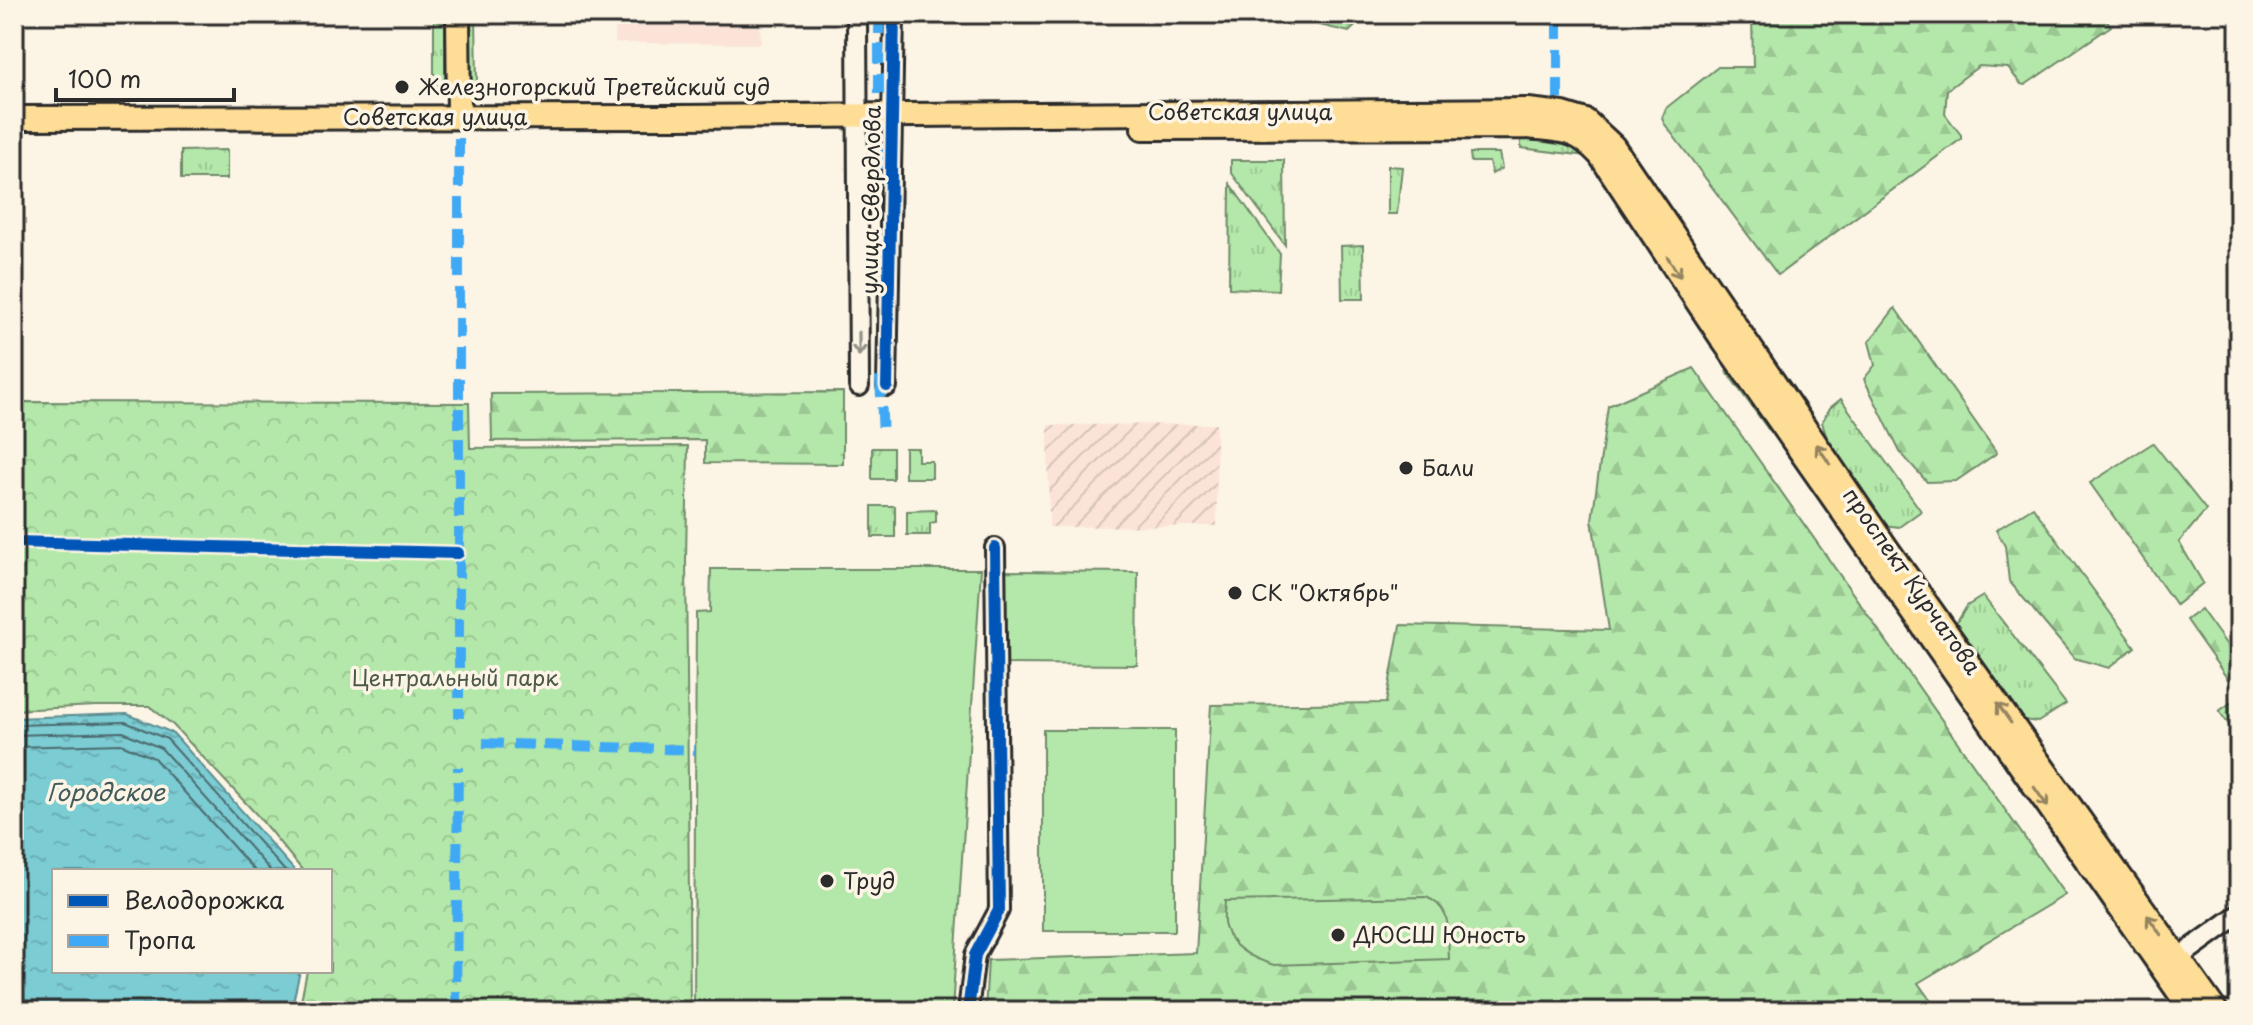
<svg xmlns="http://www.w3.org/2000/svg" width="2253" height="1025" font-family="'Playpen Sans',sans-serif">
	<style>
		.built { fill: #fbe4d7 }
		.industrial { fill: url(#industrial-furrows) }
		.grass { fill: url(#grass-tufts); stroke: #708a6a; stroke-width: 2 }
		.forest { fill: url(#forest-firs); stroke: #708a6a; stroke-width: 2 }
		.park { fill: url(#park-crowns); stroke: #708a6a; stroke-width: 2 }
		.pitch { fill: #b4e8aa; stroke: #708a6a; stroke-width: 2 }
		.water { fill: url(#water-ripples); stroke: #5b8c90; stroke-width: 2 }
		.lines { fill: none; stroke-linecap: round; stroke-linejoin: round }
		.shore { stroke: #4b6b6e; stroke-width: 2 }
		.minor-casing { stroke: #2b2b2b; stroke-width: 24 }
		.major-casing { stroke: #2b2b2b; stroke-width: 28 }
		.minor { stroke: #fcf5e5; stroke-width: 18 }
		.major { stroke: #fedd96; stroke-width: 22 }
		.quiet { stroke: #3fa9f5; stroke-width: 10; stroke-dasharray: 20 10; stroke-linecap: butt }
		.cycleway-casing { stroke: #fcf5e5; stroke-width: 17 }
		.cycleway { stroke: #0057b8; stroke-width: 12 }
		.oneway { stroke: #948460 }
		.oneway2 { stroke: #949088 }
		.poi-dot { fill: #2b2b2b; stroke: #fcf5e5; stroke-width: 3 }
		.labels { text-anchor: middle; stroke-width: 7; stroke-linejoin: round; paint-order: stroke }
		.poi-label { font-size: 22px; fill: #2b2b2b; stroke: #fcf5e5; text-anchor: start }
		.street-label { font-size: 22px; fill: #2b2b2b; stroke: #fcf5e5 }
		.park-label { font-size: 22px; fill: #4d5a4b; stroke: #fcf5e5 }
		.water-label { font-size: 24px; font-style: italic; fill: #435b5d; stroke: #fcf5e5 }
	</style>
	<defs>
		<pattern id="industrial-furrows" width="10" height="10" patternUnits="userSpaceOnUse" patternTransform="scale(2)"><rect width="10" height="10" fill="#fbe4d7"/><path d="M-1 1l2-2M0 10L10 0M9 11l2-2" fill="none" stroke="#d7c4b9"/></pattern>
		<pattern id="grass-tufts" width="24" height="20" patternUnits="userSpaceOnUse" patternTransform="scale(2)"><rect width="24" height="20" fill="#b4e8aa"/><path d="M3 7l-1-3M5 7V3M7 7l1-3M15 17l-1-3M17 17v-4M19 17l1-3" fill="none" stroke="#9bc792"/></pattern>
		<pattern id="forest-firs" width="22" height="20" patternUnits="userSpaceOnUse" patternTransform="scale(2)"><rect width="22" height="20" fill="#b4e8aa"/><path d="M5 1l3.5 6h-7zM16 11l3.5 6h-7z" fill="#9bc792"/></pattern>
		<pattern id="park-crowns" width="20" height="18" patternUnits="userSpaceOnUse" patternTransform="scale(2)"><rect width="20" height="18" fill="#b4e8aa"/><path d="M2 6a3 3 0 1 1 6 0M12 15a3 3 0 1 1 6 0" fill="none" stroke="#9bc792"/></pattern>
		<pattern id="water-ripples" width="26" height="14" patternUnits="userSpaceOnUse" patternTransform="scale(2)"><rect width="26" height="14" fill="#7bccd3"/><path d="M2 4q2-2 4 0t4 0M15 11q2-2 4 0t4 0" fill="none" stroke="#6aafb5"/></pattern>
	</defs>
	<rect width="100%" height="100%" fill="#fcf5e5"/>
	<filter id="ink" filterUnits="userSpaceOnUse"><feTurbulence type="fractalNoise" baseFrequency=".0125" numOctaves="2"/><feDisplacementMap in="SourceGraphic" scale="16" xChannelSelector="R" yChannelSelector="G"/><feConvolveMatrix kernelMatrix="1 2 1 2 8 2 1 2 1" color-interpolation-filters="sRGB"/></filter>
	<g filter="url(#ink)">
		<polygon class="built" points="615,14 760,14 761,44 615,43"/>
		<polygon class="industrial" points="1216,424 1217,526 1049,527 1048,425"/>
		<g class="grass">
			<polygon points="434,14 445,14 445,84 434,85"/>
			<polygon points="462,14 476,14 477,83 462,83"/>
			<polygon points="1521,138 1569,146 1587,156 1521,148"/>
			<polygon points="227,150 227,179 181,179 181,151"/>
			<polygon points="1470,153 1499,153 1502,168 1492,174 1489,162 1471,162"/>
			<polygon points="1231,160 1284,160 1285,245 1231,172"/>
			<polygon points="1388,166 1402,167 1397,214 1388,214"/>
			<polygon points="1230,184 1280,254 1278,290 1229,288"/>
			<polygon points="1363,245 1364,299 1342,299 1341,246"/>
			<polygon points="1734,365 1776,423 1768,429 1726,371"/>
			<polygon points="1841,399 1921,511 1899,527 1884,525 1828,442 1822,422 1830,408"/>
			<rect x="872" y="448" width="21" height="31"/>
			<polygon points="905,448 918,448 918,461 932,461 932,478 905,478"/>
			<rect x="872" y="506" width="23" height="31"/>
			<polygon points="936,510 936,522 930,523 930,535 907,535 907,511"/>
			<polygon points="1983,596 2066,704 2038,722 2024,720 1956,624 1967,606"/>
		</g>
		<g class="forest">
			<polygon points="1296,14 1368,14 1349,32 1298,20"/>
			<polygon points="1752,14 2102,14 2111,26 2025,85 2021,84 2008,68 1979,66 1947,90 1945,114 1961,135 1961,139 1778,275 1664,123 1662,118 1666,108 1718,67 1753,67"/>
			<polygon points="1895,308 1997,453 1956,481 1927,482 1900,452 1864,379 1875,365 1869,342"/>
			<polygon points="1694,368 2065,895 1918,983 1938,1011 985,1011 988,960 1196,953 1211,705 1386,703 1400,625 1609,630 1592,520 1608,406"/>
			<polygon points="843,392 843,464 705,463 705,440 492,441 491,394"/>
			<polygon points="2153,443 2206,510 2179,542 2203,583 2176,605 2090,483"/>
			<polygon points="2033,507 2135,647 2109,668 2074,658 2009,581 2005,546 1996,530"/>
			<polygon points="2201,609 2239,662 2239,695 2186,620"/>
			<polygon points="2239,697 2239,739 2219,711"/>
		</g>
		<polygon class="park" points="14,402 469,403 470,448 688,446 686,559 690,1011 299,1011 307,971 330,971 330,871 303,871 257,815 173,725 149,706 96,706 14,710"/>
		<g class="pitch">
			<polygon points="711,569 981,569 952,1011 694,1011 696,613 710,612"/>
			<polygon points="1002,571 1138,572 1137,665 1001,664"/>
			<rect x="1043" y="730" width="132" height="201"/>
			<path d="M 1426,897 C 1454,908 1447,933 1449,959 L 1274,965 C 1254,959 1231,949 1225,927 C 1222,920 1225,909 1225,901 Z"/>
		</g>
		<polygon class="water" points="127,714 173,733 295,871 54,871 54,971 300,971 291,1011 14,1011 14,718"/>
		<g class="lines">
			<g class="shore">
				<polyline points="14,725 125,722 167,739 285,871"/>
				<polyline points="14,735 123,732 161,748 271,871"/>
				<polyline points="14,747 121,744 154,758 255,871"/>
			</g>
			<g class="minor-casing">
				<g id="minor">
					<polyline points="857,14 859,386"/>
					<polyline points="887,386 894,14"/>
					<polyline points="2167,966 2239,914"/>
					<polyline points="968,1011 975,955 999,910 995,548"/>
				</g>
			</g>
			<g class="major-casing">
				<g id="major">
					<polyline points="458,14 459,117"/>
					<polyline points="14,118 677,117 1528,110 1563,114 1586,121 1613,146 1888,550 2216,1011"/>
					<path d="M 1143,128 L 1528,127 C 1563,131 1575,128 1600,155 L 1724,342 L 2192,1011"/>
				</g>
			</g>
			<use href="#minor" class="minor"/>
			<use href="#major" class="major"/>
			<g class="quiet">
				<polyline points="879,14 879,99"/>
				<polyline points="1558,99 1558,14"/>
				<polyline points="459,138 459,718"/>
				<polyline points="879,149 879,181"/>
				<polyline points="880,377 883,436"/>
				<polyline points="483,743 695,750"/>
				<polyline points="456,1011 458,767"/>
			</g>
			<g class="cycleway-casing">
				<g id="cycleway">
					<polyline points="887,386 894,14"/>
					<polyline points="14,542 458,553"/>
					<polyline points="968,1011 975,955 999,910 995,548"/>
				</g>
			</g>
			<use href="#cycleway" class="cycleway"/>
		</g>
		<defs><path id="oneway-shaft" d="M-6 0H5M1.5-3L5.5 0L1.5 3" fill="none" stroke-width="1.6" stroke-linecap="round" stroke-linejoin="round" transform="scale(2)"/></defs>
		<g class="oneway">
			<use href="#oneway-shaft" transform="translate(1674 267) rotate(57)"/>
			<use href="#oneway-shaft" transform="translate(1823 454) rotate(-124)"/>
			<use href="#oneway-shaft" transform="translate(2004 713) rotate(-125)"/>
			<use href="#oneway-shaft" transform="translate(2041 797) rotate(55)"/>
			<use href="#oneway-shaft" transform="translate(2154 925) rotate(-125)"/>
		</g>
		<use class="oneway2" href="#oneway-shaft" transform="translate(859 344) rotate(90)"/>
	</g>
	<g class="poi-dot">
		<circle cx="402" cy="87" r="8"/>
		<circle cx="1406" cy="468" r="8"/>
		<circle cx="1235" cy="593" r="8"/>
		<circle cx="827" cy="881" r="8"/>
		<circle cx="1338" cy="935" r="8"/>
	</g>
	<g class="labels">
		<g class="poi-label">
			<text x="418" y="95">Железногорский Третейский суд</text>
			<text x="1422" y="476">Бали</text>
			<text x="1251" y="601">СК "Октябрь"</text>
			<text x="843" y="889">Труд</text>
			<text x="1354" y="943">ДЮСШ Юность</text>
		</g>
		<g class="street-label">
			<text x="1240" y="120">Советская улица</text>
			<text x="435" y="125">Советская улица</text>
			<text transform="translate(871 200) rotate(-89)" y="8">улица Свердлова</text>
			<text transform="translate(1912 581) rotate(55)" y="8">проспект Курчатова</text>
		</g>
		<g class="park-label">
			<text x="455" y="686">Центральный парк</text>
		</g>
		<g class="water-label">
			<text x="106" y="801">Городское</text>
		</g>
	</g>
	<rect width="2253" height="1025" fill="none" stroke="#fcf5e5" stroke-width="48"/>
	<rect x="24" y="24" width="2205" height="977" fill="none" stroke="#2b2b2b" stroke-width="3" filter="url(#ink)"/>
	<rect x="52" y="869" width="280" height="104" fill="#fcf5e5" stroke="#a8a49b" stroke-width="2"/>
	<rect x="68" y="895" width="40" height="12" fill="#0057b8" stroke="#a8a49b" stroke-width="2"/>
	<text x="124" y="909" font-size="24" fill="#2b2b2b">Велодорожка</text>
	<rect x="68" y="935" width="40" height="12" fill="#3fa9f5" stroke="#a8a49b" stroke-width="2"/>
	<text x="124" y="949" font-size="24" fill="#2b2b2b">Тропа</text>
	<path d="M56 88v12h178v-12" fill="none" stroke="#2b2b2b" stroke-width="4"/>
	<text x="68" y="88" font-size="24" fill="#2b2b2b" stroke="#fcf5e5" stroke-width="6" paint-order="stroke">100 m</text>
</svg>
